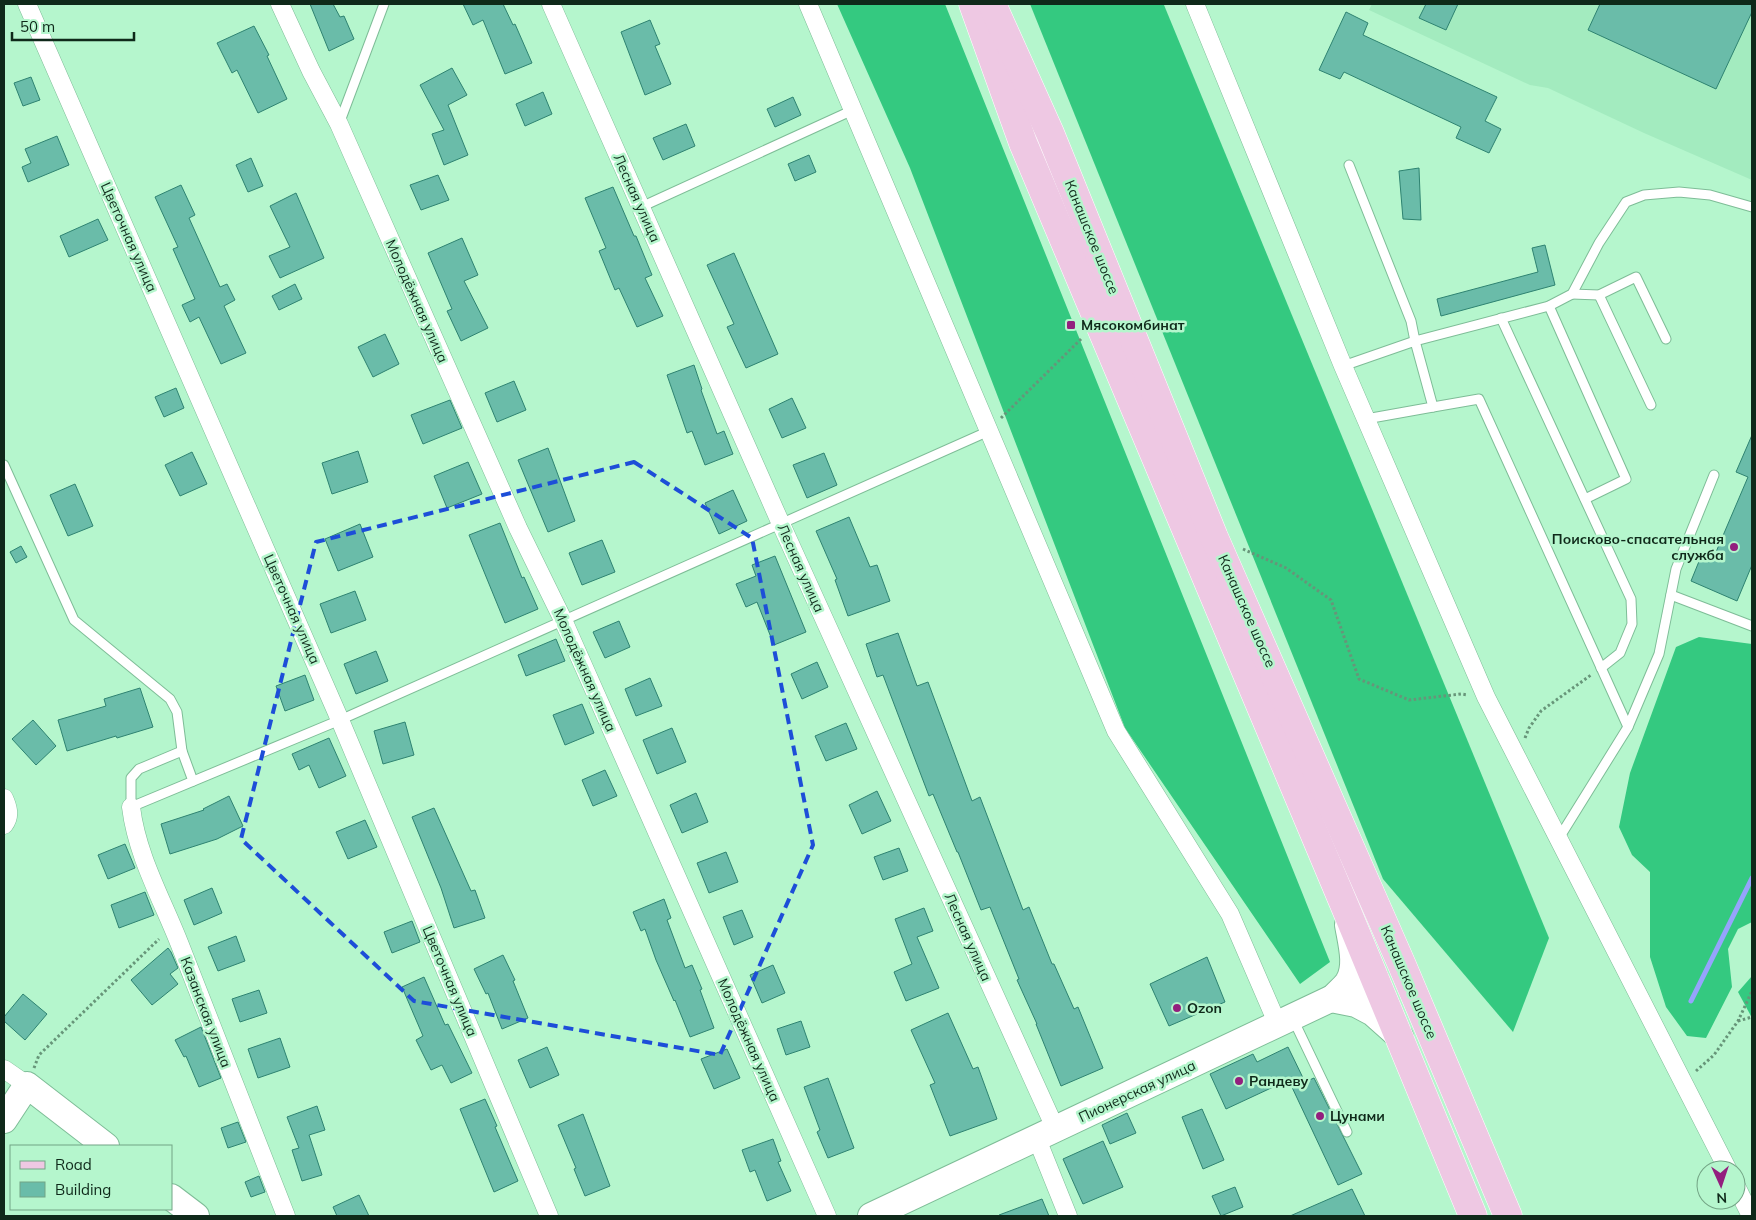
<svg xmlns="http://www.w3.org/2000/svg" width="1756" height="1220" font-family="Mulish,sans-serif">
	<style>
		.built { fill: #a3ebbf }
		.forest { fill: #34c980 }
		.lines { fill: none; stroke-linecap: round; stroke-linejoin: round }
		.stream { stroke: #96a3fd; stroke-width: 5 }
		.building { fill: #6abca9; stroke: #2e8371 }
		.lane-casing { stroke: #7ebd97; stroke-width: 11 }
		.street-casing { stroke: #7ebd97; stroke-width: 19 }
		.secondary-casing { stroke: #7ebd97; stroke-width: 28 }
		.primary-casing { stroke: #fff; stroke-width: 29 }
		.path { stroke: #679579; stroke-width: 3; stroke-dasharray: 2.5 2.5; stroke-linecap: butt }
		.lane { stroke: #fff; stroke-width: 9 }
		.street { stroke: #fff; stroke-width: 18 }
		.secondary { stroke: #fff; stroke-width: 26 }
		.primary { stroke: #eec8e3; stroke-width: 28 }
		.marked { fill: none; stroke: #1d4ed8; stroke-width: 4; stroke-dasharray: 10 6; stroke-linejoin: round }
		.poi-dot { fill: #931f7e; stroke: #b5f6cd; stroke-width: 2 }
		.labels { text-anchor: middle; stroke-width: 5; stroke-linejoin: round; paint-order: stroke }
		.street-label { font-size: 14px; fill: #0f291a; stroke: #b5f6cd }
		.poi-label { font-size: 14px; font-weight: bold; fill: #0f291a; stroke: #b5f6cd; text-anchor: start }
	</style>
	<rect width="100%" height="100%" fill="#b5f6cd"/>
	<polygon class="built" points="1372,4 1752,4 1752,180 1644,133 1548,88 1530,85 1369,10"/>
	<g class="forest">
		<polygon points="837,4 945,4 1330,962 1300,984 1125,728 910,168"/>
		<polygon points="1030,4 1160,4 1164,5 1549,938 1513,1032 1383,879"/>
		<polygon points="1699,637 1752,644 1752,922 1738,929 1728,949 1732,987 1706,1038 1687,1036 1666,1007 1650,957 1650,872 1632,855 1619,827 1630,773 1676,647"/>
		<polygon points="1752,976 1752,1018 1738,992"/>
	</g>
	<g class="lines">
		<polyline class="stream" points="1691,1001 1752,878"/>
	</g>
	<g class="building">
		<polygon points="310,4 333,4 340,17 344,16 354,39 329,51"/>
		<polygon points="463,4 503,4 513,25 515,24 532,63 505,74 483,20 473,25"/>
		<polygon points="1426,4 1458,4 1446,30 1419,18"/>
		<polygon points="1600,4 1752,4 1752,12 1716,89 1588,30"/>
		<polygon points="1346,12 1368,23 1363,35 1497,97 1485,121 1501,129 1489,153 1456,138 1461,127 1344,72 1340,79 1319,70"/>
		<polygon points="650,20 660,44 655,46 671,84 645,95 621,32"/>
		<polygon points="254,26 269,55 267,56 287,99 258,113 237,70 232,73 217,43"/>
		<polygon points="452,68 467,95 448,105 468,155 444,165 432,134 444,130 420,85"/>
		<polygon points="31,77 40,100 23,106 14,83"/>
		<polygon points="543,92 552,114 525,126 516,104"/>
		<polygon points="793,97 801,115 775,127 767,109"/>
		<polygon points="686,124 695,146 663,160 653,138"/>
		<polygon points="57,136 69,165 28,182 22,167 31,163 25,149"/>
		<polygon points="809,155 816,172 795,181 788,164"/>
		<polygon points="251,158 263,186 248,192 236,165"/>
		<polygon points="1419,168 1421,220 1403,219 1399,171"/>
		<polygon points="438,175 449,200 421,210 410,185"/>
		<polygon points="181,185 195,215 189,218 220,287 227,284 235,300 224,306 246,353 221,364 199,317 190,322 182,305 195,299 173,249 178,247 155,197"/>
		<polygon points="613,187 634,236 636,236 652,275 645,278 663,316 637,327 619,288 615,290 599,251 606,248 585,198"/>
		<polygon points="296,193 324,258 280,278 269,256 290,247 270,206"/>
		<polygon points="98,219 108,240 69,257 60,236"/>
		<polygon points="462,238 478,275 464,281 488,328 461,341 447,311 452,309 428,253"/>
		<polygon points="1545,245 1555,285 1441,316 1437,299 1538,272 1532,248"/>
		<polygon points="734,253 778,354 746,368 727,327 734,324 707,265"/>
		<polygon points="295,284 302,299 279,310 272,296"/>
		<polygon points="385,334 399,364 373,377 358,347"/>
		<polygon points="694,365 702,389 701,390 717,434 724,431 733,454 705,465 692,431 687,433 667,375"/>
		<polygon points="514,381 526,410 497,422 485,393"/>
		<polygon points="176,388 184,408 164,417 155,397"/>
		<polygon points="792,398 806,428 782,438 769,409"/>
		<polygon points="450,400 462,428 423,444 411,415"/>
		<polygon points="1752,435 1752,565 1737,601 1691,581 1702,554 1713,559 1748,477 1736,472"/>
		<polygon points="548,448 575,521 548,532 518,460"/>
		<polygon points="358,451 368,482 332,494 322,463"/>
		<polygon points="192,452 207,484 180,496 165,465"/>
		<polygon points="824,453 837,485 807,498 793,465"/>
		<polygon points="468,462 482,494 447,508 434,476"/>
		<polygon points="75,484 93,526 68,536 50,495"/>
		<polygon points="733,490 747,521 719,534 705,503"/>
		<polygon points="849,517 870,567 877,565 890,601 848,616 835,580 837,579 816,531"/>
		<polygon points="500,523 522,578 524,577 538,609 505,623 469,535"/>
		<polygon points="360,524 373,557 338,571 325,539"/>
		<polygon points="602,540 615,572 582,585 569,553"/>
		<polygon points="21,546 27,557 16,563 10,552"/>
		<polygon points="775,556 806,632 774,645 757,602 746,607 736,584 756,576 752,565"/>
		<polygon points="355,591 366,620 331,633 320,604"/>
		<polygon points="619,621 630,647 605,658 593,632"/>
		<polygon points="898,633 917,686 928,682 972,801 980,797 1023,910 1029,907 1052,964 1054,964 1074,1009 1078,1007 1103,1068 1061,1086 1036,1024 1037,1024 1017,980 1019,979 990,907 981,910 958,852 957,852 933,794 929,796 883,675 877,677 866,644"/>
		<polygon points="556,639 565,661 526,676 518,655"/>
		<polygon points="376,651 388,681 356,694 344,664"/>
		<polygon points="817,662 828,687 802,699 791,674"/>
		<polygon points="305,675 314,700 285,711 276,686"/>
		<polygon points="650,678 662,706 636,716 625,689"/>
		<polygon points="140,688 153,727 117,738 116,736 67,751 58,720 106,706 104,699"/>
		<polygon points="582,704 594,733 565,745 553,715"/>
		<polygon points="33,720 56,746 36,765 12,739"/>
		<polygon points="405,722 414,755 383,764 374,731"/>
		<polygon points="846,723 857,749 826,761 815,736"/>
		<polygon points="672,728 686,762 657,774 643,740"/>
		<polygon points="329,738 346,776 319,788 309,765 299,770 292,754"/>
		<polygon points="605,770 617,796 593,806 582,780"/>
		<polygon points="877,791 891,821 862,834 849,805"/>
		<polygon points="696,793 708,822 682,833 670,805"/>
		<polygon points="229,796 243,826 217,839 170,854 161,824 204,810 203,809"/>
		<polygon points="434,808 471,891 475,890 485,918 454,928 441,888 412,817"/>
		<polygon points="365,820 377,847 348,859 336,832"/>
		<polygon points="125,844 135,868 108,879 98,855"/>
		<polygon points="899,848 908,871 883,880 874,857"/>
		<polygon points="726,852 738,882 709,893 697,863"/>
		<polygon points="212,888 222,913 194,925 184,900"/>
		<polygon points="145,892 154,915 119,928 111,905"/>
		<polygon points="664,899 671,918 667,920 685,968 692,965 702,989 700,990 714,1028 690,1037 675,1000 674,1001 656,960 645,929 641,931 633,912"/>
		<polygon points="924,908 933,931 917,937 939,988 906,1001 894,972 912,964 895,919"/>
		<polygon points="742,910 753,937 734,945 723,917"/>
		<polygon points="412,921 420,942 392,953 384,932"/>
		<polygon points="236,936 245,961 218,971 208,947"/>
		<polygon points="168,948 171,952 178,968 170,974 178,984 152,1005 131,980"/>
		<polygon points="503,955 515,980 513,981 528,1018 502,1029 488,993 486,994 474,969"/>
		<polygon points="1207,957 1225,1002 1169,1026 1150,984"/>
		<polygon points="773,965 785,993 762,1003 750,975"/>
		<polygon points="424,977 445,1025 448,1024 472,1073 451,1083 442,1065 431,1070 416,1040 423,1036 402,987"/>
		<polygon points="259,990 267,1013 240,1022 232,999"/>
		<polygon points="23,994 47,1014 25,1040 4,1021 4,1017"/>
		<polygon points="948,1013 973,1069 978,1067 997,1119 950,1136 930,1085 935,1083 911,1030"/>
		<polygon points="801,1021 810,1047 786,1055 777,1029"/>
		<polygon points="201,1027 221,1078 199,1087 186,1056 184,1057 175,1040"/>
		<polygon points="280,1038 290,1067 258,1078 248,1049"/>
		<polygon points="547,1047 559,1075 530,1088 518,1060"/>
		<polygon points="1288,1047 1305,1082 1314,1078 1362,1174 1338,1185 1290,1083 1286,1085 1284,1082 1226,1109 1210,1074 1253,1054 1257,1062"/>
		<polygon points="727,1049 740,1078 714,1089 701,1059"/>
		<polygon points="828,1078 854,1148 828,1158 817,1132 820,1130 804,1087"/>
		<polygon points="485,1099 497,1126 495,1127 518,1181 494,1192 460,1109"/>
		<polygon points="317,1106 325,1130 309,1135 322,1175 302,1181 292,1150 299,1148 287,1117"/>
		<polygon points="1202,1109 1224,1160 1203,1169 1182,1117"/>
		<polygon points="1127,1113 1136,1133 1110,1144 1102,1125"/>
		<polygon points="583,1114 610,1186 585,1196 574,1169 576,1168 558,1125"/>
		<polygon points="238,1122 246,1142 228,1148 221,1128"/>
		<polygon points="773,1139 781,1161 778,1162 791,1191 767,1201 755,1170 750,1172 742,1150"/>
		<polygon points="1103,1141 1123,1187 1083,1204 1063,1159"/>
		<polygon points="259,1176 265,1192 251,1197 245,1182"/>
		<polygon points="1235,1187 1243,1207 1221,1216 1212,1196"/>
		<polygon points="1352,1189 1365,1216 1290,1216"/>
		<polygon points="359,1195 369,1216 337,1216 333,1207"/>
		<polygon points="1042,1199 1049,1216 999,1216 999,1215"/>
	</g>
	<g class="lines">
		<g class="lane-casing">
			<g id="lane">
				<polyline points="339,124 384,4"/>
				<polyline points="1349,165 1411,321 1415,341 1549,306 1572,294 1599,243 1626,202 1644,195 1679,192 1710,195 1752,207"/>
				<polyline points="641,207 853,110"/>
				<polyline points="1572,294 1599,295 1636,277 1666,339"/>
				<polyline points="1599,295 1651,405"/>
				<polyline points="1549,306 1626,479 1585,499"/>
				<polyline points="1501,318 1631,599 1632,624 1620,653 1601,668"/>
				<polyline points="1343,366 1415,341 1433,407 1366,419"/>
				<polyline points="1433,407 1479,399 1628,727"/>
				<polyline points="4,465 74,620 170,699 177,712 182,751 193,781"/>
				<polyline points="1671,595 1752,626"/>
				<polyline points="182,751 139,769 131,778 131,807 340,720 989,431"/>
				<polyline points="1559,838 1628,727 1659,654 1676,569 1714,475"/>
				<polyline points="1293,1019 1347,1132"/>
			</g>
		</g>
		<g class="street-casing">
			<g id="street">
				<polyline points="27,4 340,720 549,1216"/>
				<polyline points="280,4 311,71 339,124 518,528 563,620 827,1216"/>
				<polyline points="551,4 781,524 1056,1130"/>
				<polyline points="808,4 1116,731 1230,914 1278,1025"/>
				<polyline points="1195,4 1343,366 1486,697 1728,1170"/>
				<path d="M 4,798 C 8,807 11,816 4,825"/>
				<path d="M 131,807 C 137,856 162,899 180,945 C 215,1035 251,1126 286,1216"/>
				<polyline points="4,1069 27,1085"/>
				<polyline points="1037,1139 1068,1216"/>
				<polyline points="1736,1186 1751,1216"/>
			</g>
		</g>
		<g class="secondary-casing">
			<g id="secondary">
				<path d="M 1334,997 C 1338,992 1344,988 1348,982 C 1358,966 1351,943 1348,925"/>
				<polyline points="1331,999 1356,1004 1373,1013 1400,1037"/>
				<polyline points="4,1120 27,1085 106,1146"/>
				<polyline points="171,1197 196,1216"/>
				<polyline points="871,1216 1375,978"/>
			</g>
		</g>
		<g class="primary-casing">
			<g id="primary">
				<polyline points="973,4 1023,143 1346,909 1473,1216"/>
				<polyline points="992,4 1050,133 1214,537 1402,965 1508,1216"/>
			</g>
		</g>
		<g class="path">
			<polyline points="1001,418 1082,338"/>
			<polyline points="1243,549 1286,568 1331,600 1359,679 1409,700 1461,694 1468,695"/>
			<polyline points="1525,738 1529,728 1541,711 1591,675"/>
			<polyline points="1738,1021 1752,1017"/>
			<polyline points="34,1068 39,1055 159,939"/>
			<polyline points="1696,1071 1714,1055 1738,1021 1752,991"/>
		</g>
		<use href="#lane" class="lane"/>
		<use href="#street" class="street"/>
		<use href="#secondary" class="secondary"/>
		<use href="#primary" class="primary"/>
	</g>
	<path class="marked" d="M 634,462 L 752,538 L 813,845 L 720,1055 L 414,1001 L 241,839 L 316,542 Z"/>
	<g class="poi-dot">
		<rect x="1066" y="320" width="10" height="10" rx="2.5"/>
		<circle cx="1734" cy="547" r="5"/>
		<circle cx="1177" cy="1008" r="5"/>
		<circle cx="1239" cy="1081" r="5"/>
		<circle cx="1320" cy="1116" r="5"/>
	</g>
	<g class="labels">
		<g class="street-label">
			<text transform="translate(637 198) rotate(66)" y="5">Лесная улица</text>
			<text transform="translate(129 237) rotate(66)" y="5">Цветочная улица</text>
			<text transform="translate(1092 237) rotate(68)" y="5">Канашское шоссе</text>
			<text transform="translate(417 301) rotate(66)" y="5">Молодёжная улица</text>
			<text transform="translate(801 568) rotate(66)" y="5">Лесная улица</text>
			<text transform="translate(292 609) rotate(66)" y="5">Цветочная улица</text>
			<text transform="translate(1247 611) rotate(66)" y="5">Канашское шоссе</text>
			<text transform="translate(585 670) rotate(66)" y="5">Молодёжная улица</text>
			<text transform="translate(968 937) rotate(66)" y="5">Лесная улица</text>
			<text transform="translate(450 981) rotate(67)" y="5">Цветочная улица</text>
			<text transform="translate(1409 982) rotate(67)" y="5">Канашское шоссе</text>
			<text transform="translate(206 1012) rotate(69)" y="5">Казанская улица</text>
			<text transform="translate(749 1040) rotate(66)" y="5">Молодёжная улица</text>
			<text transform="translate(1137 1091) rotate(-25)" y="5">Пионерская улица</text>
		</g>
		<g class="poi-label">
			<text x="1081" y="330">Мясокомбинат</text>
			<text x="1724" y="544" text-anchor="end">Поисково-спасательная<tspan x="1724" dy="16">служба</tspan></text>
			<text x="1187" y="1013">Ozon</text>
			<text x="1249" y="1086">Рандеву</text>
			<text x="1330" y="1121">Цунами</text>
		</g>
	</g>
	<rect width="1756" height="1220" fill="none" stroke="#0f291a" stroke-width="10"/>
	<rect x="10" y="1145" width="162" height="65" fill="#b5f6cd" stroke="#73a485"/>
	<rect x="20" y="1161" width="25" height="8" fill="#eec8e3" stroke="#73a485"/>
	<text x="55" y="1170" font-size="15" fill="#0f291a">Road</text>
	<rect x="20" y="1182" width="25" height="15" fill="#6abca9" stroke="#73a485"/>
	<text x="55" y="1195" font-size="15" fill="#0f291a">Building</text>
	<g transform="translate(1721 1185) rotate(177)"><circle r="24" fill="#b5f6cd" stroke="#73a485"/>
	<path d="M0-4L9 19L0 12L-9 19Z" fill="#931f7e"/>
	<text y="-8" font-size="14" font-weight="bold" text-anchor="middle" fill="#0f291a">N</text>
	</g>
	<path d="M12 32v8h122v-8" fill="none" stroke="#0f291a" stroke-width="2.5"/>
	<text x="20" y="32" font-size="15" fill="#0f291a" stroke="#b5f6cd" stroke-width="4" paint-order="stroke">50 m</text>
</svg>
